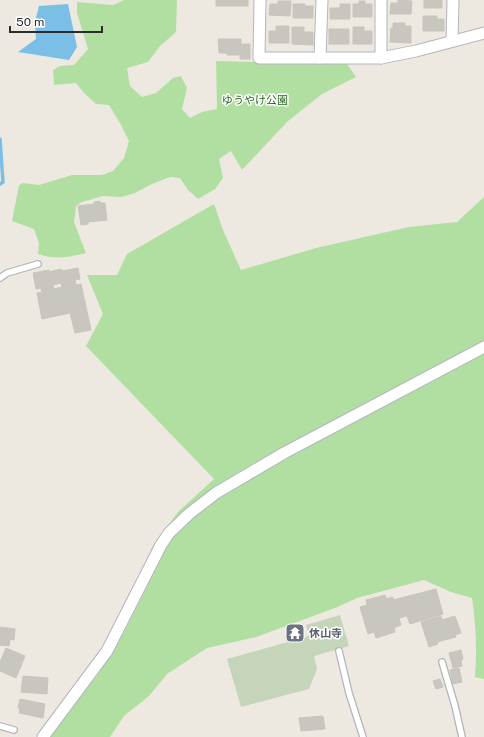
<svg xmlns="http://www.w3.org/2000/svg" width="484" height="737" font-family="'Public Sans','Noto Sans JP',sans-serif">
	<style>
		.green { fill: #b0dfa1 }
		.cemetery { fill: #c4d5b9 }
		.water { fill: #7cbfe6 }
		.lines { fill: none; stroke-linecap: round; stroke-linejoin: round }
		.stream { stroke: #7cbfe6; stroke-width: 3.5 }
		.building { fill: #c9c5bf; stroke: #c8c5ba; fill-rule: evenodd }
		.service-casing { stroke: #b3b5be; stroke-width: 8 }
		.minor-casing { stroke: #b3b5be; stroke-width: 13 }
		.service { stroke: #fff; stroke-width: 5.5 }
		.minor { stroke: #fff; stroke-width: 11 }
		.labels { text-anchor: middle; stroke-width: 3; stroke-linejoin: round; paint-order: stroke }
		.park-label { font-size: 11px; fill: #286521; stroke: #fff }
		.worship-label { font-size: 11px; font-weight: bold; fill: #5b616d; stroke: #fff; text-anchor: start }
	</style>
	<rect width="100%" height="100%" fill="#ede9e0"/>
	<g class="green">
		<path d="M 124,0 L 177,0 L 176,32 L 160,46 L 148,62 L 127,68 L 130,86 L 142,97 L 156,93 L 173,78 L 181,76 L 187,88 L 182,109 L 190,118 L 202,112 L 217,109 L 216,61 L 347,64 L 356,77 L 322,94 L 288,121 L 242,170 L 231,151 L 219,159 L 223,178 L 215,189 L 198,199 L 188,190 L 180,178 L 170,177 L 152,184 L 135,193 L 121,197 L 103,196 L 82,202 L 76,206 L 74,222 L 86,253 C 70,257 54,260 38,254 L 39,243 L 34,229 L 12,221 L 19,185 L 23,183 L 39,185 L 72,175 L 102,175 L 113,171 L 124,158 L 129,141 L 121,125 L 109,105 L 96,104 L 84,93 L 76,83 L 54,85 L 53,70 L 60,66 L 74,65 L 88,49 L 77,13 L 77,2 L 113,5 Z"/>
		<path d="M 484,197 L 484,679 L 475,677 C 477,650 476,625 472,598 L 451,592 L 424,580 L 357,598 L 335,608 L 256,637 L 207,648 L 167,674 L 149,696 L 124,716 L 110,737 L 50,737 L 70,709 L 97,676 L 123,634 L 148,585 L 151,549 L 178,512 L 214,479 L 86,346 L 103,314 L 87,275 L 117,275 L 127,254 L 214,204 L 223,230 L 241,270 L 316,248 L 409,227 L 457,222 Z"/>
	</g>
	<polygon class="cemetery" points="340,615 349,646 314,656 317,669 309,689 241,707 227,659 309,636 306,625"/>
	<polygon class="water" points="68,4 77,47 69,60 18,52 36,39 35,22 39,6"/>
	<g class="lines">
		<polyline class="stream" points="0,139 3,182 0,184"/>
	</g>
	<g class="building">
		<rect x="216" y="0" width="32" height="6"/>
		<polygon points="398,0 412,1 411,14 390,14 391,3 398,3"/>
		<rect x="424" y="0" width="18" height="8"/>
		<polygon points="278,1 291,1 290,16 269,15 270,4 278,4"/>
		<polygon points="359,1 365,1 365,4 372,4 372,17 353,17 353,4 359,4"/>
		<polygon points="293,4 305,4 305,6 313,6 313,18 293,18"/>
		<polygon points="340,4 350,4 350,19 330,19 330,8 340,8"/>
		<polygon points="423,16 437,16 437,19 444,19 444,31 423,31"/>
		<polygon points="393,23 405,23 405,26 411,26 411,43 390,42 391,28 393,28"/>
		<polygon points="276,26 289,26 289,43 269,43 269,31 276,31"/>
		<polygon points="292,27 304,27 304,32 313,32 313,45 292,44"/>
		<polygon points="353,27 364,27 364,31 372,31 372,44 353,44"/>
		<rect x="329" y="29" width="20" height="15"/>
		<polygon points="218,39 241,39 241,44 250,44 250,59 240,59 240,55 227,55 227,53 219,53"/>
		<polygon points="100,201 100,203 105,203 107,220 88,222 88,224 81,225 78,206 94,204 94,202"/>
		<path d="M 78,268 L 80,279 L 75,280 L 76,285 L 81,284 L 91,330 L 75,333 L 70,313 L 42,319 L 37,293 L 42,292 L 41,288 L 36,289 L 33,273 L 49,270 L 49,272 L 61,269 L 62,271 ZM 61,283 L 62,287 L 54,289 L 53,285 Z"/>
		<polygon points="436,589 443,614 410,624 407,616 399,618 401,625 394,628 395,632 376,638 374,632 368,634 360,607 367,605 366,600 385,595 386,599 393,597 393,600"/>
		<polygon points="441,616 442,620 455,616 461,633 455,635 456,637 437,642 438,644 429,647 421,622"/>
		<polygon points="0,627 15,629 14,640 10,639 9,646 0,645"/>
		<polygon points="6,648 25,656 16,678 0,671 0,662"/>
		<polygon points="461,650 463,659 461,660 462,666 453,668 449,653"/>
		<polygon points="459,668 462,682 453,684 450,670"/>
		<polygon points="23,676 48,678 47,694 21,692"/>
		<polygon points="440,679 443,687 436,689 433,681"/>
		<polygon points="20,699 45,704 43,718 19,713 20,709 18,708"/>
		<polygon points="323,716 325,729 301,731 299,718"/>
	</g>
	<g class="lines">
		<g class="service-casing">
			<g id="service">
				<polyline points="0,278 7,273 38,264"/>
				<polyline points="339,651 349,693 363,737"/>
				<polyline points="442,662 455,706 462,737"/>
				<polyline points="0,726 14,730"/>
			</g>
		</g>
		<g class="minor-casing">
			<g id="minor">
				<polyline points="260,0 259,58 381,58 416,51 484,33"/>
				<polyline points="452,41 453,0"/>
				<polyline points="320,58 322,0"/>
				<polyline points="381,58 381,0"/>
				<polyline points="43,737 107,651 161,545 169,533 190,513 216,493 284,453 484,347"/>
			</g>
		</g>
		<use href="#service" class="service"/>
		<use href="#minor" class="minor"/>
	</g>
	<defs>
		<g id="temple-square" transform="scale(1)"><rect x="-9" y="-9" width="18" height="18" rx="4" fill="#6b7280" stroke="#fff"/><path d="M0-6L5-2H3V0L6.5 2.5H4V6H1.5V3h-3V6H-4V2.5H-6.5L-3 0V-2H-5Z" fill="#fff"/></g>
	</defs>
	<g fill-rule="evenodd">
		<use href="#temple-square" x="295" y="633"/>
	</g>
	<g class="labels">
		<g class="park-label">
			<text x="255" y="104">ゆうやけ公園</text>
		</g>
		<g class="worship-label">
			<text x="309" y="637">休山寺</text>
		</g>
	</g>
	<path d="M10 26v6h92v-6" fill="none" stroke="#2c2c2c" stroke-width="2"/>
	<text x="16" y="26" font-size="12" fill="#2c2c2c" stroke="#ffffff" stroke-width="3" paint-order="stroke">50 m</text>
</svg>
